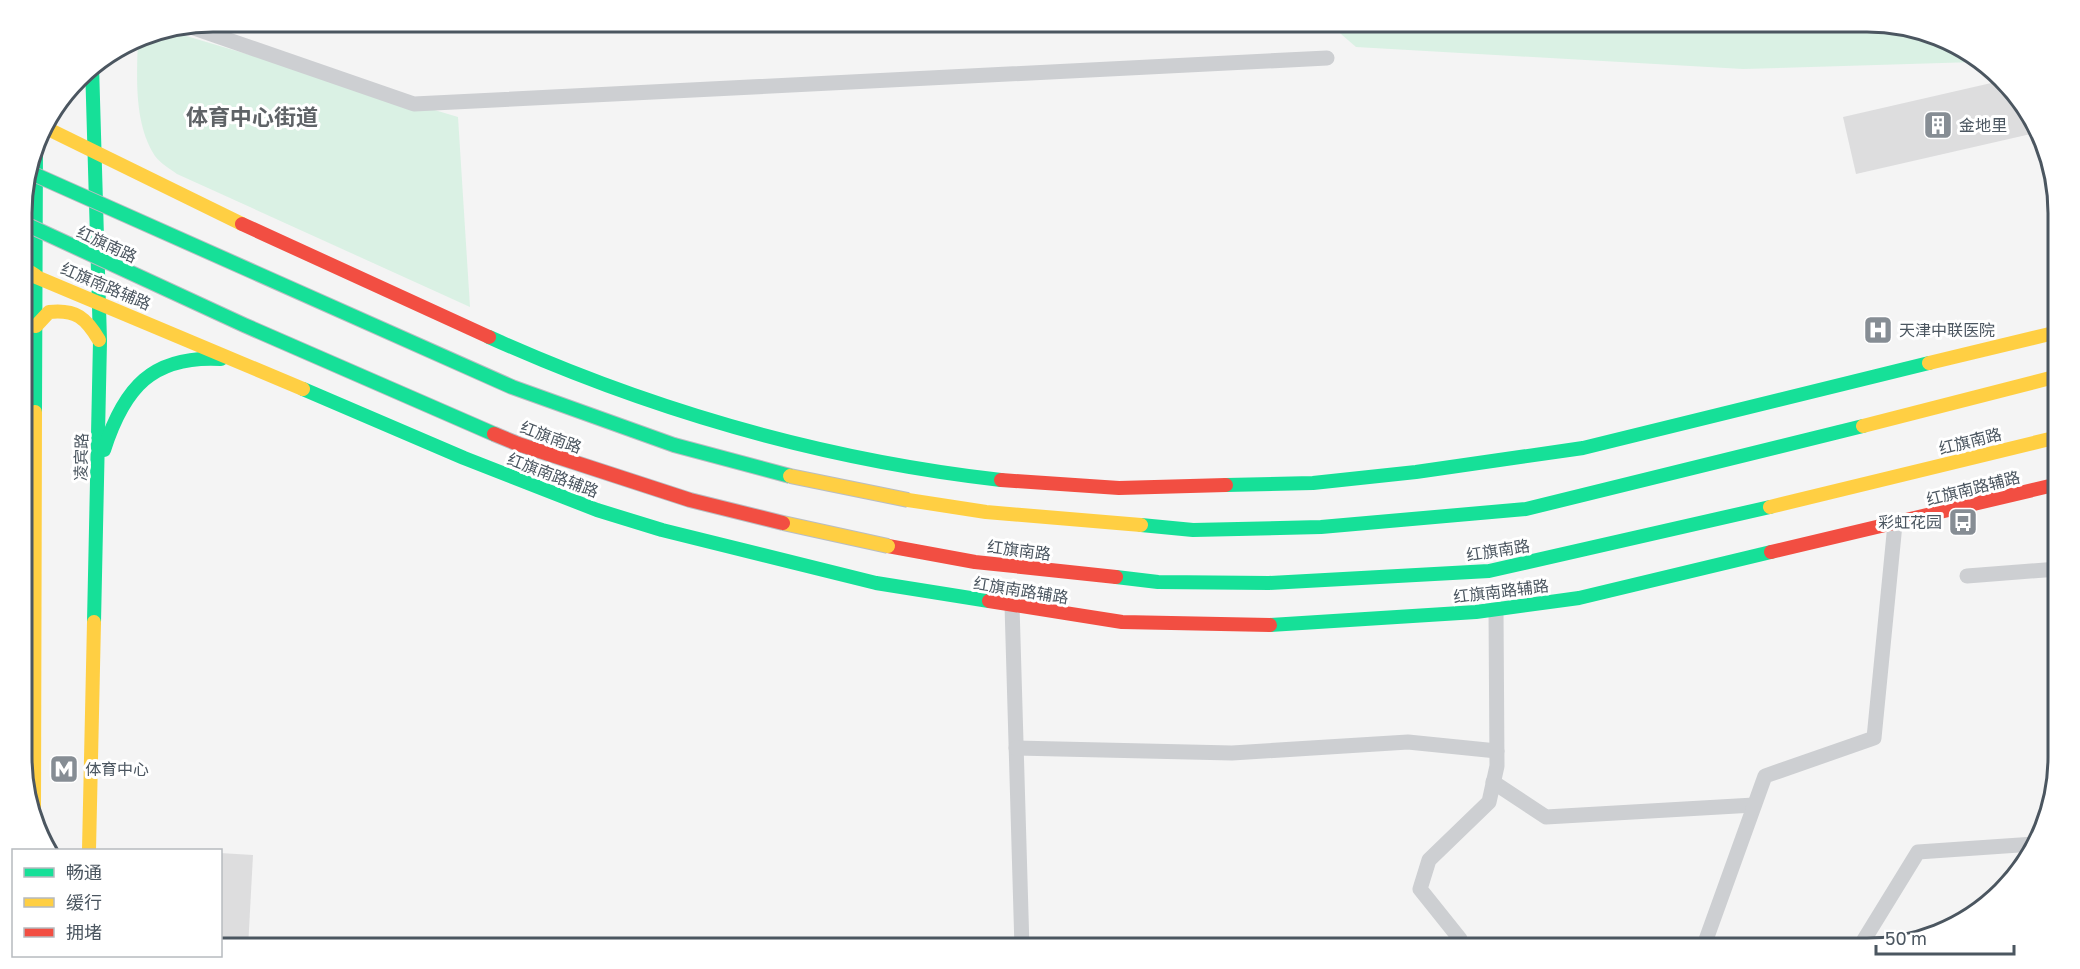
<svg xmlns="http://www.w3.org/2000/svg" width="2080" height="969" font-family="'Golos Text','Noto Sans SC',sans-serif">
	<style>
		.green { fill: #daf1e4 }
		.building { fill: #ddddde }
		.lines { fill: none; stroke-linecap: round; stroke-linejoin: round }
		.street { stroke: #cdcfd2; stroke-width: 15 }
		.fast { stroke: #16e098; stroke-width: 14 }
		.slow { stroke: #ffcf43; stroke-width: 14 }
		.jam { stroke: #f24e42; stroke-width: 14 }
		.fast-bridge-casing { stroke: #b9bdc2; stroke-width: 16; stroke-linecap: butt }
		.slow-bridge-casing { stroke: #b9bdc2; stroke-width: 16; stroke-linecap: butt }
		.jam-bridge-casing { stroke: #b9bdc2; stroke-width: 16; stroke-linecap: butt }
		.fast-bridge { stroke: #16e098; stroke-width: 14 }
		.slow-bridge { stroke: #ffcf43; stroke-width: 14 }
		.jam-bridge { stroke: #f24e42; stroke-width: 14 }
		.labels { text-anchor: middle; stroke-width: 6; stroke-linejoin: round; paint-order: stroke }
		.poi-label { font-size: 16px; fill: #4b5660; stroke: #fff; text-anchor: start }
		.street-label { font-size: 16px; fill: #4b5660; stroke: #fff }
		.district-label { font-size: 22px; font-weight: bold; fill: #5f6367; stroke: #fff }
		.rim { fill: none; stroke: #4b5660; stroke-width: 3 }
	</style>
	<rect width="100%" height="100%" fill="#f4f4f4"/>
	<g class="green">
		<polygon points="1326,21 1867,21 1941,36 1975,62 1743,69 1356,47"/>
		<path d="M 166,30 L 458,117 L 470,307 L 177,174 C 170,169 160,163 155,156 C 133,122 137,74 138,36 Z"/>
	</g>
	<g class="building">
		<polygon points="2000,81 2020,96 2035,133 1856,174 1843,117"/>
		<polygon points="220,853 253,855 248,948 220,948"/>
	</g>
	<g class="lines">
		<g class="street">
			<polyline points="188,26 414,104 1327,58"/>
			<polyline points="1967,576 2058,569"/>
			<polyline points="1012,605 1022,948"/>
			<polyline points="1016,748 1232,753 1408,742 1497,751"/>
			<polyline points="1493,782 1546,817 1754,805"/>
			<polyline points="1461,948 1460,939 1420,889 1429,860 1489,802 1497,766 1496,610"/>
			<polyline points="1703,948 1765,776 1874,738 1895,524"/>
			<polyline points="1859,948 1918,852 2035,844"/>
		</g>
		<g class="fast">
			<polyline points="92,65 100,341 94,622"/>
			<path d="M 489,337 C 651,410 824,460 1001,480"/>
			<polyline points="303,389 464,458 597,510 662,530 876,583 989,601"/>
			<polyline points="35,412 36,146"/>
			<path d="M 104,450 C 124,388 152,355 221,359"/>
			<polyline points="1226,485 1313,483 1416,472 1583,448 1929,363"/>
			<polyline points="1141,525 1193,530 1321,527 1526,509 1863,426"/>
			<polyline points="1116,577 1158,582 1269,583 1489,571 1770,507"/>
			<polyline points="1270,625 1476,612 1579,598 1771,552"/>
		</g>
		<g class="slow">
			<polyline points="42,126 242,224"/>
			<polyline points="22,267 36,276"/>
			<polyline points="22,271 303,389"/>
			<path d="M 36,326 L 49,312 C 76,309 86,318 99,340"/>
			<polyline points="1929,363 2058,332"/>
			<polyline points="1863,426 2058,376"/>
			<polyline points="908,500 986,512 1141,525"/>
			<polyline points="1770,507 2058,437"/>
			<polyline points="34,808 35,412"/>
			<polyline points="89,850 94,622"/>
		</g>
		<g class="jam">
			<polyline points="242,224 489,337"/>
			<polyline points="1001,480 1119,488 1226,485"/>
			<polyline points="888,546 975,562 1116,577"/>
			<polyline points="1771,552 2058,484"/>
			<polyline points="989,601 1122,622 1270,625"/>
		</g>
		<g class="fast-bridge-casing">
			<g id="fast-bridge">
				<polyline points="29,172 512,387 674,445 790,476"/>
				<polyline points="21,222 244,325 494,434"/>
			</g>
		</g>
		<g class="slow-bridge-casing">
			<g id="slow-bridge">
				<polyline points="790,476 908,500"/>
				<polyline points="783,523 888,546"/>
			</g>
		</g>
		<g class="jam-bridge-casing">
			<polyline id="jam-bridge" points="494,434 518,444 690,500 783,523"/>
		</g>
		<use href="#fast-bridge" class="fast-bridge"/>
		<use href="#slow-bridge" class="slow-bridge"/>
		<use href="#jam-bridge" class="jam-bridge"/>
	</g>
	<defs>
		<g id="building-square" transform="scale(1.5)"><rect x="-9" y="-9" width="18" height="18" rx="4" fill="#868d94" stroke="#fff"/><path d="M-4-6H4V6H1V3H-1V6H-4ZM-2.5-4.3h1.7v1.8h-1.7ZM.8-4.3h1.7v1.8H.8ZM-2.5-1h1.7V.8h-1.7ZM.8-1h1.7V.8H.8Z" fill="#fff"/></g>
		<g id="hospital-square" transform="scale(1.5)"><rect x="-9" y="-9" width="18" height="18" rx="4" fill="#868d94" stroke="#fff"/><path d="M-5-5h3v3.5h4V-5h3V5h-3V1.5h-4V5h-3Z" fill="#fff"/></g>
		<g id="bus-square" transform="scale(1.5)"><rect x="-9" y="-9" width="18" height="18" rx="4" fill="#868d94" stroke="#fff"/><path d="M-5-6H5V4H4V6H2V4H-2V6H-4V4H-5ZM-3.5-4V0h7V-4ZM-3.5 1.2v1.5H-2V1.2ZM2 1.2v1.5H3.5V1.2Z" fill="#fff"/></g>
		<g id="metro-square" transform="scale(1.5)"><rect x="-9" y="-9" width="18" height="18" rx="4" fill="#868d94" stroke="#fff"/><path d="M-5.5 5V-5H-3L0 0L3-5H5.5V5H3V-.5L0 4L-3-.5V5Z" fill="#fff"/></g>
	</defs>
	<g fill-rule="evenodd">
		<use href="#building-square" x="1938" y="125"/>
		<use href="#hospital-square" x="1878" y="330"/>
		<use href="#bus-square" x="1963" y="522"/>
		<use href="#metro-square" x="64" y="769"/>
	</g>
	<g class="labels">
		<g class="poi-label">
			<text x="1959" y="131">金地里</text>
			<text x="1899" y="336">天津中联医院</text>
			<text x="1942" y="528" text-anchor="end">彩虹花园</text>
			<text x="85" y="775">体育中心</text>
		</g>
		<g class="street-label">
			<text transform="translate(107 244) rotate(25)" y="6">红旗南路</text>
			<text transform="translate(106 286) rotate(23)" y="6">红旗南路辅路</text>
			<text transform="translate(551 437) rotate(20)" y="6">红旗南路</text>
			<text transform="translate(1970 441) rotate(-14)" y="6">红旗南路</text>
			<text transform="translate(81 457) rotate(-89)" y="6">凌宾路</text>
			<text transform="translate(553 475) rotate(21)" y="6">红旗南路辅路</text>
			<text transform="translate(1973 488) rotate(-14)" y="6">红旗南路辅路</text>
			<text transform="translate(1019 550) rotate(7)" y="6">红旗南路</text>
			<text transform="translate(1498 550) rotate(-9)" y="6">红旗南路</text>
			<text transform="translate(1021 590) rotate(9)" y="6">红旗南路辅路</text>
			<text transform="translate(1501 591) rotate(-7)" y="6">红旗南路辅路</text>
		</g>
		<g class="district-label">
			<text x="252" y="125">体育中心街道</text>
		</g>
	</g>
	<path d="M0 0H2080V969H0ZM213 32H1867A181 181 0 0 1 2048 213V757A181 181 0 0 1 1867 938H213A181 181 0 0 1 32 757V213A181 181 0 0 1 213 32Z" fill="#fff" fill-rule="evenodd"/>
	<path class="rim" d="M213 32H1867A181 181 0 0 1 2048 213V757A181 181 0 0 1 1867 938H213A181 181 0 0 1 32 757V213A181 181 0 0 1 213 32Z"/>
	<rect x="12" y="849" width="210" height="108" fill="#ffffff" stroke="#b7bbbf" stroke-width="1.5"/>
	<rect x="24" y="868" width="30" height="9" fill="#16e098" stroke="#b7bbbf" stroke-width="1.5"/>
	<text x="66" y="879" font-size="18" fill="#4b5660">畅通</text>
	<rect x="24" y="898" width="30" height="9" fill="#ffcf43" stroke="#b7bbbf" stroke-width="1.5"/>
	<text x="66" y="909" font-size="18" fill="#4b5660">缓行</text>
	<rect x="24" y="928" width="30" height="9" fill="#f24e42" stroke="#b7bbbf" stroke-width="1.5"/>
	<text x="66" y="939" font-size="18" fill="#4b5660">拥堵</text>
	<path d="M1876 945v9h138v-9" fill="none" stroke="#4b5660" stroke-width="3"/>
	<text x="1885" y="945" font-size="18" fill="#4b5660" stroke="#ffffff" stroke-width="4.5" paint-order="stroke">50 m</text>
</svg>
